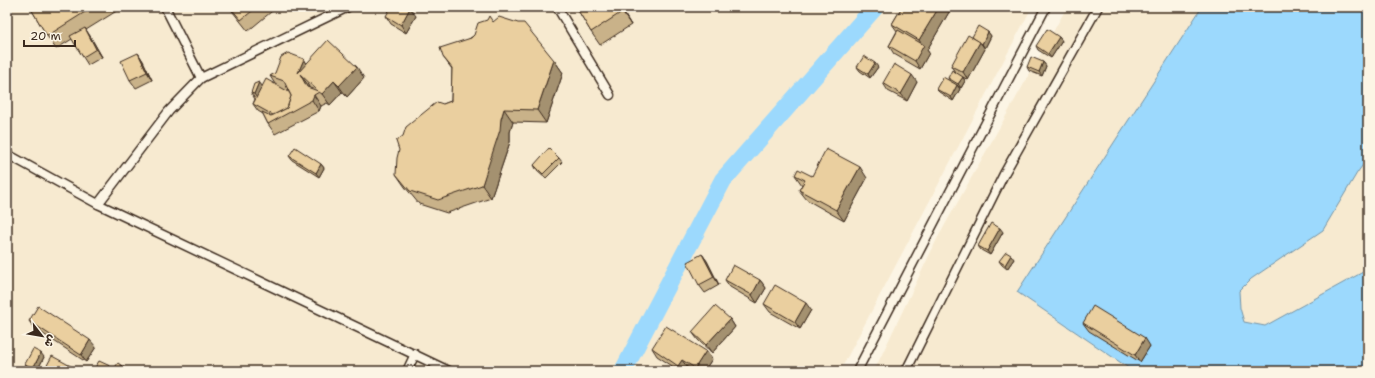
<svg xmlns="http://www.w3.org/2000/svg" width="1375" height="378" font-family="'Shantell Sans','Playpen Sans Arabic',sans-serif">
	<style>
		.built { fill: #f7ead0 }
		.water { fill: #9cd9fd; stroke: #7593a4 }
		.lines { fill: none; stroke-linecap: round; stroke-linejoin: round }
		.canal { stroke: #9cd9fd; stroke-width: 18 }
		.lane-casing { stroke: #3b2a1e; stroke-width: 11 }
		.lane { stroke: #fcf5e5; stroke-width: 8 }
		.wall { fill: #c9b289; stroke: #3b2a1e }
		.shaded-wall { fill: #a4916f; stroke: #3b2a1e }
		.building { fill: #eacf9f; stroke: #3b2a1e; fill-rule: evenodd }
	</style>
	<rect width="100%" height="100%" fill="#fcf5e5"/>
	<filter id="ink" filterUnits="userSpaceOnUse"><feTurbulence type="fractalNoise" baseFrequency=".025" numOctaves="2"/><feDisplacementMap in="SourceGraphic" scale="8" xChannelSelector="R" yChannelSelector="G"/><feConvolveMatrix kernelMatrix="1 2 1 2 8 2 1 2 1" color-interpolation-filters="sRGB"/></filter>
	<g filter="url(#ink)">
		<g class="built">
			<polygon points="7,7 1032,7 840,371 7,371"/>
			<polygon points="1067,7 1202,7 1017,292 1133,371 874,371 937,239"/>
			<polygon points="1368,158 1368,267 1363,272 1265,326 1244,322 1240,308 1239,291 1357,173"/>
		</g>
		<polygon class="water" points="1202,7 1368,7 1368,158 1357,173 1323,230 1251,279 1239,291 1240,308 1244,322 1265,326 1363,272 1368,267 1368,371 1133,371 1017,292"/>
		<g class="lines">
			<polyline class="canal" points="623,371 723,180 875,7"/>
			<g class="lane-casing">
				<g id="lane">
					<polyline points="165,7 201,78"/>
					<polyline points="557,7 610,95"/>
					<polyline points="7,154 98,204 449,371"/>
					<polyline points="98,204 169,111 201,78 348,7"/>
					<polyline points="407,371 415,354"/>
					<polyline points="857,371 1046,7"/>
					<polyline points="906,371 1004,174 1098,7"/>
				</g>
			</g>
			<use href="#lane" class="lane"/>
		</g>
		<g class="wall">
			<polygon points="30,7 123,7 86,30 90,36 102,57 88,65 83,57 72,39 56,49 47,36"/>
			<polygon points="229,7 277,7 248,31"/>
			<polygon points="576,7 620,7 631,25 600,45 591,32"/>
			<polygon points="902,7 952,7 927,50 929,53 920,69 894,54 889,46 897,31 892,24"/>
			<polygon points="386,16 416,16 406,33 391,24"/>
			<polygon points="493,22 554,60 563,73 546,123 513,122 510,132 510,142 491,198 447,213 419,204 405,187 396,174 443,104 451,101 452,69 443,57"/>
			<polygon points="988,32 991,36 985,48 983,47 985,49 968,80 963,77 965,81 961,88 958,86 960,89 953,101 939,92 936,89 950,81 948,78 955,72 951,66 972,37"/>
			<polygon points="1059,37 1062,41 1051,58 1038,50 1036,46"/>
			<polygon points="138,53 143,61 152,80 136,88 130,80"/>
			<polygon points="304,59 307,64 364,78 347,97 342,92 330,105 327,103 321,106 319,111 275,134 268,124 263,114 258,111 253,104 255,99 251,93 262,86 275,84 270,76"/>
			<polygon points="1043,62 1046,66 1042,76 1029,71 1027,67"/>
			<polygon points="857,67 878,67 870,78 860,71"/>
			<polygon points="917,82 907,101 888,91 883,83"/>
			<polygon points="289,156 321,164 324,168 319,177 292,160"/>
			<polygon points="559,158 562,162 546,178 536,169 534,165"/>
			<polygon points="795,175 812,176 867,178 844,221 807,200 799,190 802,185"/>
			<polygon points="1003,232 990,255 981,250 978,246"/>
			<polygon points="702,254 707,261 719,285 705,293 699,285"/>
			<polygon points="1014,259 1007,269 1002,265 999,261"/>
			<polygon points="725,280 760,280 766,288 757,303 730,287"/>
			<polygon points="764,304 811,310 800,329 770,312"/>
			<polygon points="730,319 735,327 712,353 698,340 692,332"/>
			<polygon points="29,321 96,347 86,362 34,328"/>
			<polygon points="1083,323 1150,346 1140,362 1089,331"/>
			<polygon points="652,348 712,359 704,371 693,371 687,367 685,371 680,371 657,356"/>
			<polygon points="44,357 37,371 33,371 28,368 25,364"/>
		</g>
		<g class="shaded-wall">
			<polygon points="619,7 620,7 631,25 622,12"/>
			<polygon points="939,7 952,7 927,50 929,53 920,69 915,61 923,46 919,40"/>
			<polygon points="410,8 416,16 406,33 401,25"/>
			<polygon points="85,28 90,36 102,57 96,49"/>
			<polygon points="988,32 991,36 985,48 982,44"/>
			<polygon points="1059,37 1062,41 1051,58 1048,54"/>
			<polygon points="980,42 985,49 968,80 963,72"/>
			<polygon points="138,53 143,61 152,80 147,72"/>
			<polygon points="304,59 311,70 300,74 308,85 313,96 314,95 321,106 319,111 312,100 307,87 298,73"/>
			<polygon points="554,60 563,73 546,123 537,110"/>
			<polygon points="1043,62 1046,66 1042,76 1039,72"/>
			<polygon points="875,63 878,67 870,78 868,74"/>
			<polygon points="357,67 364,78 347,97 339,86"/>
			<polygon points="912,75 917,82 907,101 901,94"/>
			<polygon points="963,77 965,81 961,88 958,84"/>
			<polygon points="334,81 342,92 330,105 322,94"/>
			<polygon points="259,82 267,92 262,105 254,94"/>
			<polygon points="957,85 960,89 953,101 951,97"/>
			<polygon points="504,109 513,122 510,132 510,142 491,198 482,185"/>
			<polygon points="321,164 324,168 319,177 316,173"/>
			<polygon points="860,167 867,178 844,221 836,210"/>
			<polygon points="1000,228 1003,232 990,255 987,251"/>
			<polygon points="702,254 707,261 719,285 714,277"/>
			<polygon points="1011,255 1014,259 1007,269 1005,265"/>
			<polygon points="760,280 766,288 757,303 752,295"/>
			<polygon points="806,303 811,310 800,329 795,322"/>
			<polygon points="730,319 735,327 712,353 706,345"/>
			<polygon points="1145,338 1150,346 1140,362 1135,355"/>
			<polygon points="90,340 96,347 86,362 81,355"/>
			<polygon points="706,351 712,359 704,371 697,371 695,368"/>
			<polygon points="41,353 44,357 37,371 35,371 33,368"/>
			<polygon points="682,360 687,367 685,371 682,371 678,366"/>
			<polygon points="110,366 113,371 107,371"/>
		</g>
		<g class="building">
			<polygon points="30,7 93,7 47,36"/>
			<polygon points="230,7 257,7 241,20"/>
			<polygon points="391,7 409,7 410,8 401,25 386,16"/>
			<polygon points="576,7 619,7 622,12 591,32"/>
			<polygon points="902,7 939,7 919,40 892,24"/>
			<polygon points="489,16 493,22 499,17 518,23 524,23 554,60 537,110 504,109 501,119 500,130 482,185 438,200 410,191 396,174 397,158 399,150 396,141 403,136 406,127 437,102 443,104 451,101 452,68 443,57 440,48 471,38 474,35 478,23 487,20"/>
			<polygon points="978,26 988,32 982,44 972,37"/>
			<polygon points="85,28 96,49 83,57 70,36"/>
			<polygon points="1047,29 1059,37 1048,54 1036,46"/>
			<polygon points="898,30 924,45 915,61 889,46"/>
			<polygon points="968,35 980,42 963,72 951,66"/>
			<path d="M 328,40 L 357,67 L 339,86 L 334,81 L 322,94 L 319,92 L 314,95 L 312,100 L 268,124 L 262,112 L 271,116 L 287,108 L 291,96 L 284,81 L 270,76 L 275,73 L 281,57 L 288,53 L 304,59 L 298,73 ZM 300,74 L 318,91 L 307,87 Z"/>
			<polygon points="138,53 147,72 130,80 121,61"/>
			<polygon points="864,56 875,63 868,74 857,67"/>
			<polygon points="1031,57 1043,62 1039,72 1027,67"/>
			<polygon points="894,64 912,75 901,94 883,83"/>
			<polygon points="952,70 963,77 958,84 948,78"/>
			<polygon points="943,77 957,85 951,97 936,89"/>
			<polygon points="266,79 289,92 291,96 287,108 273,115 253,104"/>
			<polygon points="259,82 254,94 251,93 254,84"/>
			<polygon points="295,147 321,164 316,173 289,156"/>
			<polygon points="549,148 559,158 543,174 534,165"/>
			<polygon points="826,149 860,167 836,210 799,190 805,180 795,175 798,169 812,176"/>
			<polygon points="991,223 1000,228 987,251 978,246"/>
			<polygon points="1006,252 1011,255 1005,265 999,261"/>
			<polygon points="702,254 714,277 699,285 687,262"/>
			<polygon points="733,265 760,280 752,295 725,280"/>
			<polygon points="775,285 806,303 795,322 764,304"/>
			<polygon points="38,306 90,340 81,355 29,321"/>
			<polygon points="715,306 730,319 706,345 692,332"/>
			<polygon points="1093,306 1145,338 1135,355 1083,323"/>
			<polygon points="666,326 706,351 695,368 682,360 678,366 652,348"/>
			<polygon points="33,349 41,353 33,368 25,364"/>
			<polygon points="52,356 80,371 44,371"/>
			<polygon points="99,361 110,366 107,371 93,371"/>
			<polygon points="118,363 129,371 116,371 114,369"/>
		</g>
	</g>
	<rect width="1375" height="378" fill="none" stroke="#fcf5e5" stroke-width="24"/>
	<rect x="12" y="12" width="1351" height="354" fill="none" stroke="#3b2a1e" stroke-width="1.5" filter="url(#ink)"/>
	<g transform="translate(42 336) rotate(121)" stroke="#fcf5e5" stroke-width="3" paint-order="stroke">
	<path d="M0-3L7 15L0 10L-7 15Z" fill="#3b2a1e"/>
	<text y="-6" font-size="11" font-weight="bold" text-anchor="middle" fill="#3b2a1e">ش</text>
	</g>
	<path d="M24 40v6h51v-6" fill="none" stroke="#3b2a1e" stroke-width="2"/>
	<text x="30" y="40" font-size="12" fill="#3b2a1e" stroke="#fcf5e5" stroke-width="3" paint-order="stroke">20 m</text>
</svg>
